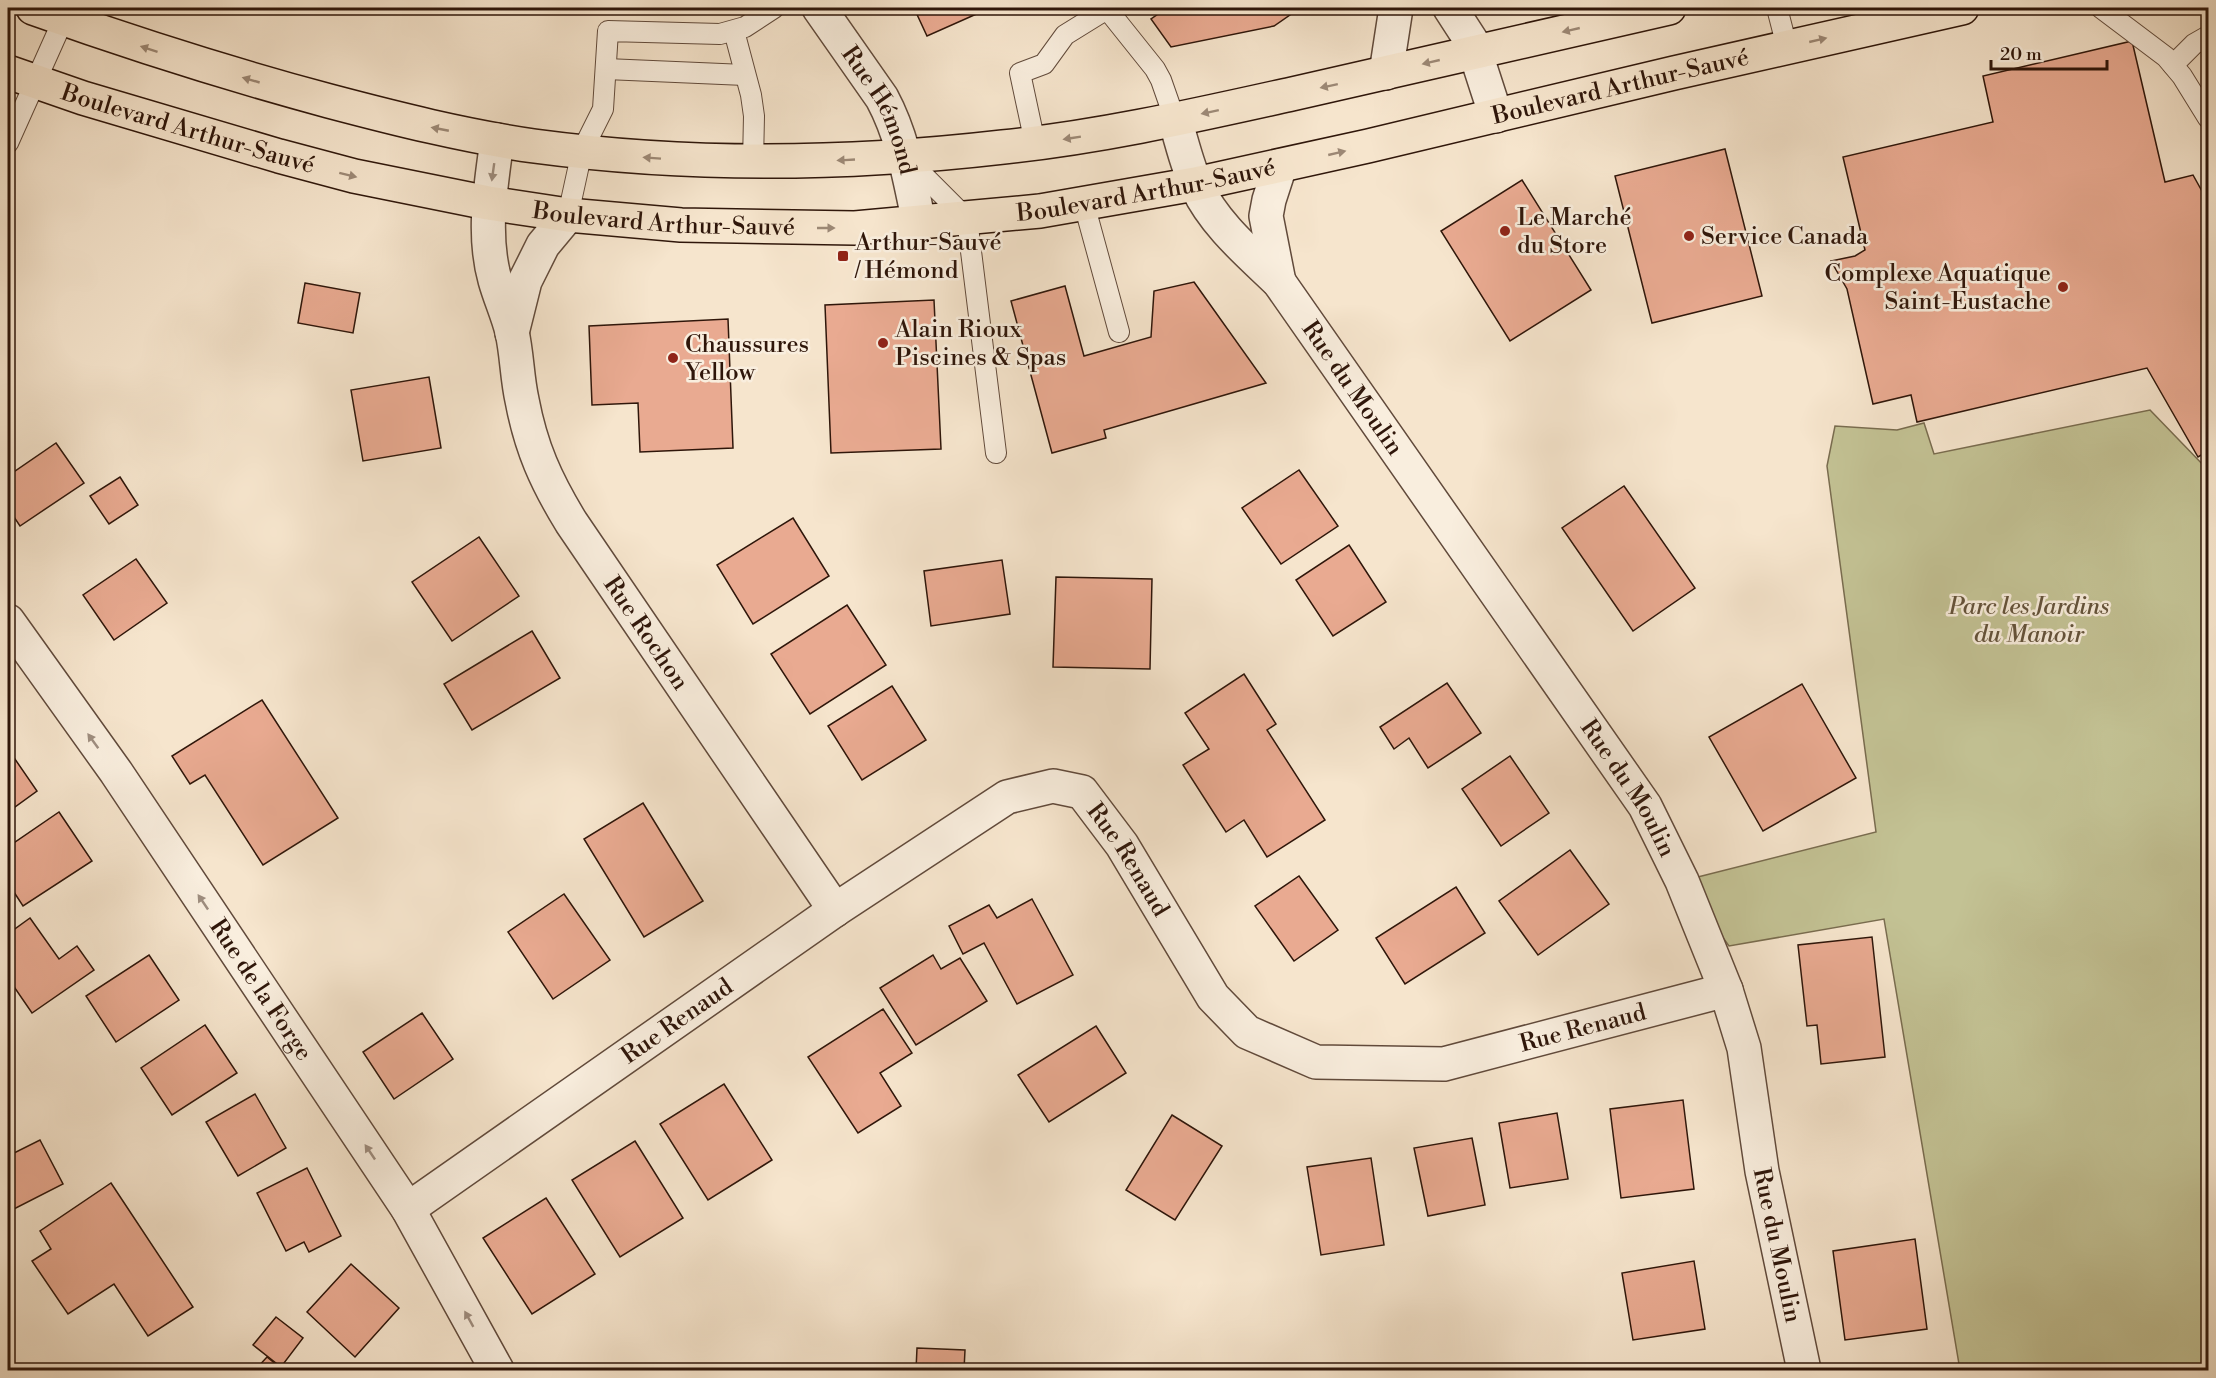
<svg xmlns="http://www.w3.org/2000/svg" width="2216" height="1378" font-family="'Libre Bodoni',serif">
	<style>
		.green { fill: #c3c294; stroke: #796c4f; stroke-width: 1.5 }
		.building { fill: #e9aa91; stroke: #2f160a; stroke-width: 1.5 }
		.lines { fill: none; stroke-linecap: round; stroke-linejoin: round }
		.lane-casing { stroke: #614a3b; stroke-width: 22 }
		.street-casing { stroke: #614a3b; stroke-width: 36 }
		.primary-casing { stroke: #2f160a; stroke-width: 36 }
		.lane { stroke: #f9eede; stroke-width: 20 }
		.street { stroke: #f9eede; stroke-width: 33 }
		.primary { stroke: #f6e5cd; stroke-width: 33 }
		.oneway { fill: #9c8875 }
		.oneway2 { fill: #9e8d7f }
		.poi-dot { fill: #8f2418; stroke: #f9eede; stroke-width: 2 }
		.labels { text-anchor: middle; stroke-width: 5; stroke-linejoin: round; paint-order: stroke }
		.street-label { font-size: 24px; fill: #2f160a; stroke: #f9eede }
		.poi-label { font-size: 24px; fill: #2f160a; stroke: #f9eede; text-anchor: start }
		.park-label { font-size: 24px; font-style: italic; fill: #63523a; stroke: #f9eede }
	</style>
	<rect width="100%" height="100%" fill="#f6e5cd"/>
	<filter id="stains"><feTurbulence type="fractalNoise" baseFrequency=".00333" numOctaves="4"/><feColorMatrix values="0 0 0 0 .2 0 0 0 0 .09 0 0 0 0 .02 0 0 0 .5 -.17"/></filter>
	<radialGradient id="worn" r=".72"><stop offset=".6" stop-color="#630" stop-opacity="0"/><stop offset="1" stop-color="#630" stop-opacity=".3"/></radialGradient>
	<polygon class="green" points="2150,410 2208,470 2208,516 2205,519 2208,525 2208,1370 1960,1370 1884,919 1729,946 1682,881 1876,832 1827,466 1835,426 1897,430 1924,423 1934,454"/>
	<g class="building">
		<polygon points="914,8 990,8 927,36"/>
		<polygon points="1167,8 1300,8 1274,26 1171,47 1151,19"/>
		<polygon points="2132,41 2165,182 2193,175 2208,202 2208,451 2198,457 2147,368 1917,422 1911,395 1873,404 1847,289 1831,261 1855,256 1865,250 1843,157 1993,122 1983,76"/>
		<polygon points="1725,149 1762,296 1652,323 1615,176"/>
		<polygon points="1522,180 1591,290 1510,341 1441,231"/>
		<polygon points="1194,282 1266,383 1104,430 1106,438 1052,453 1011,301 1065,286 1084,356 1151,337 1154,291"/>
		<polygon points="305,283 360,293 353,333 298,323"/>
		<polygon points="934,300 941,449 831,453 825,305"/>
		<polygon points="728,319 733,448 640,452 638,403 592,405 589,326"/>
		<polygon points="429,377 441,448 363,461 351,390"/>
		<polygon points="56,443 84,483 20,526 8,508 8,476"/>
		<polygon points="1299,470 1338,526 1281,564 1242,508"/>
		<polygon points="120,477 138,505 109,524 90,496"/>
		<polygon points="1624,486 1695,588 1633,631 1562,528"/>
		<polygon points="793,518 829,576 753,624 717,565"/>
		<polygon points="479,537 519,596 452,641 412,582"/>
		<polygon points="1349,545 1386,602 1333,636 1296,580"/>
		<polygon points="136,559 167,603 114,640 83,595"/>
		<polygon points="1002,560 1010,614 931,626 924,571"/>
		<polygon points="1056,577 1152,579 1150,669 1053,667"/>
		<polygon points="847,605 886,665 810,714 771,654"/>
		<polygon points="532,631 560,678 472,730 444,684"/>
		<polygon points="1244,674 1276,724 1267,730 1325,820 1267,857 1244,820 1226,832 1183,765 1209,749 1185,713"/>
		<polygon points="1447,683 1481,733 1428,768 1409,738 1394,749 1380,727"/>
		<polygon points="1802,684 1856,778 1763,831 1709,737"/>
		<polygon points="892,686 926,740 862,780 828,726"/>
		<polygon points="262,700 338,818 263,865 205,775 190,784 172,756"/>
		<polygon points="8,749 37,791 8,812"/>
		<polygon points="1510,756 1549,813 1501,846 1462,789"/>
		<polygon points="643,803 703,901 644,937 584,839"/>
		<polygon points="59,812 92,861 23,906 8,883 8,847"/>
		<polygon points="1570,850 1609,904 1538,955 1499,901"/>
		<polygon points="1299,876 1338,930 1294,961 1255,906"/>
		<polygon points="1456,887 1485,933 1405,984 1376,938"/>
		<polygon points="564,894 610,960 553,999 508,932"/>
		<polygon points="1032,899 1073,975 1017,1004 984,943 963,954 949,926 989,905 997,918"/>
		<polygon points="30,918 59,959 77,946 94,970 32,1013 8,978 8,934"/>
		<polygon points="1872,937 1885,1057 1821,1064 1817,1025 1807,1026 1798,945"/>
		<polygon points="149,955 179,1000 116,1042 86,996"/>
		<polygon points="933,955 941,969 960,958 987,1001 916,1045 880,988"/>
		<polygon points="883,1009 912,1053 880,1073 901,1106 858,1133 808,1057"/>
		<polygon points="422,1013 453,1059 394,1099 363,1052"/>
		<polygon points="205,1025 237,1073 172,1115 141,1068"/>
		<polygon points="1096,1026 1126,1073 1049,1122 1018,1075"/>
		<polygon points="724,1084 772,1160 708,1200 660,1124"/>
		<polygon points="255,1094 286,1148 238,1176 206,1122"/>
		<polygon points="1683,1100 1694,1189 1621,1198 1610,1109"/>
		<polygon points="1557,1113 1568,1179 1510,1188 1499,1123"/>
		<polygon points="1172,1115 1222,1146 1175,1220 1126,1190"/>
		<polygon points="1472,1138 1485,1205 1428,1216 1414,1148"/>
		<polygon points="40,1140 63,1184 8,1212 8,1156"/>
		<polygon points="635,1141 683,1218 620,1257 572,1180"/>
		<polygon points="1371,1158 1384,1245 1321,1255 1307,1167"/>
		<polygon points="307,1168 341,1236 309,1252 304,1242 286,1251 257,1193"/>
		<polygon points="111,1183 193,1307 148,1336 114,1284 68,1314 32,1261 51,1249 40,1231"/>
		<polygon points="546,1198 595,1274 532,1314 483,1238"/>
		<polygon points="1915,1239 1927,1329 1845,1340 1833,1251"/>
		<polygon points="1694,1261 1705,1329 1633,1340 1622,1273"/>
		<polygon points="351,1264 399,1308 355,1357 307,1312"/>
		<polygon points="276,1317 303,1338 281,1367 253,1345"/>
		<polygon points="917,1348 965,1350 964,1370 916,1370"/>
		<polygon points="267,1357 283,1370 255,1370"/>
	</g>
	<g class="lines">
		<g class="lane-casing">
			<g id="lane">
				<polyline points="1777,8 1787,47"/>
				<polyline points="2101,8 2166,57 2182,76 2208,118"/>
				<polyline points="734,31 751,95 754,116 753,162"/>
				<polyline points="2173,65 2194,44 2208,36"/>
				<polyline points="606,69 745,75"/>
				<polyline points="8,143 64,18"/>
				<polyline points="1035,143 1020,73 1044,64 1065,35 1107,9 1155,69 1161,80 1175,120"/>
				<polyline points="909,161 967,219 996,453"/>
				<polyline points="1084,204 1119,332"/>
				<polyline points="568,215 582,151 603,109 608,31 720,34 745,27 774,8"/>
			</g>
		</g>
		<g class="street-casing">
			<g id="street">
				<path id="s1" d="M 819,8 L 882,98 C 903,137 910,180 919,223"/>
				<polyline points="1450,8 1472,42 1496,116"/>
				<polyline points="1386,73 1396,8"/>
				<path id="s2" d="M 1175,120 C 1182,142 1187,166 1197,187 C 1215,225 1249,253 1279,282 L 1645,806 L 1682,881 L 1726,990 L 1744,1048 L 1762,1171 L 1804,1370"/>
				<path id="s3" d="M 497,140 C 491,186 482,234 495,280 C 500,298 508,315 512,332 C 517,354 517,378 522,400 C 531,448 546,481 571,522 L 835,910"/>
				<polyline points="1279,282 1266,216 1269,200 1280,166"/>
				<polyline points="512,333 525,281 543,245 568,215"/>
				<path id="s4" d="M 8,621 L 116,772 L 408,1209 L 497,1370"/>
				<path id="s5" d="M 408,1209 L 835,910 L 1007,797 L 1053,786 L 1082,792 L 1122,845 L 1213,997 L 1247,1032 L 1316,1062 L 1444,1064 L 1726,990"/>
			</g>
		</g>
		<g class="primary-casing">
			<g id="primary">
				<path d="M 33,8 C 131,43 229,74 329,101 C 397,119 465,136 534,146 C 691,167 847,165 1003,147 C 1101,137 1197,115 1292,94 C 1418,66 1543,36 1669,8"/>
				<path id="s6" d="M 8,72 L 83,98 L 279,156 L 354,176 L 488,203 L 568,215 L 681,225 L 855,228 L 1040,211 L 1195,184 L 1368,146 L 1674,73 L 1962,8"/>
			</g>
		</g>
		<use href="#lane" class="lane"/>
		<use href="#street" class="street"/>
		<use href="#primary" class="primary"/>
	</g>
	<defs><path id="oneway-solid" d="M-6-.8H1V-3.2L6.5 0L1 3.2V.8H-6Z" transform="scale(1.5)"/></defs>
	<g class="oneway">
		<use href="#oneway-solid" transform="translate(1571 30) rotate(167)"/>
		<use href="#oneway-solid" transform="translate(1818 40) rotate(-13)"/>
		<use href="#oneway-solid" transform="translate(149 49) rotate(-162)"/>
		<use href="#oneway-solid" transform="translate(1431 62) rotate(167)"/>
		<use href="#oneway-solid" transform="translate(251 80) rotate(-164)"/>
		<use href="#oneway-solid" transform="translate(1329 86) rotate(168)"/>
		<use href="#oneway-solid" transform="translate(1210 112) rotate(168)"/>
		<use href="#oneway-solid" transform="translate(440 129) rotate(-169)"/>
		<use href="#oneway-solid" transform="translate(1072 138) rotate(171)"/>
		<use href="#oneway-solid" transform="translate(1337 153) rotate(-13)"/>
		<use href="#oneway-solid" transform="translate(652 158) rotate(-176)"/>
		<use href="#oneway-solid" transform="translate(846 160) rotate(177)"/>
		<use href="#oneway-solid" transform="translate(348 175) rotate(14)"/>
		<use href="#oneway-solid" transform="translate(826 228)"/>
	</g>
	<g class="oneway2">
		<use href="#oneway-solid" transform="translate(493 172) rotate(98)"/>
		<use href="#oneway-solid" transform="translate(93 741) rotate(-126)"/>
		<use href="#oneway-solid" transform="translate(203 902) rotate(-124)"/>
		<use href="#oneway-solid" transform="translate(370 1152) rotate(-124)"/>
		<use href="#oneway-solid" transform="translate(469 1319) rotate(-119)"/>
	</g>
	<g class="poi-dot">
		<circle cx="1505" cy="231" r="6"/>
		<circle cx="1689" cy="236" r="6"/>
		<rect x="837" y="250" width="12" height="12" rx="3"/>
		<circle cx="2063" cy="287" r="6"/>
		<circle cx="883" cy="343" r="6"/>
		<circle cx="673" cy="358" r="6"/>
	</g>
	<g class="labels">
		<g class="street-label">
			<text dy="8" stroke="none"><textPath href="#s6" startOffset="1646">Boulevard Arthur-Sauvé</textPath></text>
			<text dy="8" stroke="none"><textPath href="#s1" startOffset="120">Rue Hémond</textPath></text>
			<text dy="8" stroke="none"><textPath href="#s6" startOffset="189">Boulevard Arthur-Sauvé</textPath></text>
			<text dy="8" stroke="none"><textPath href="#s6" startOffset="1160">Boulevard Arthur-Sauvé</textPath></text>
			<text dy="8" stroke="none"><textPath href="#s6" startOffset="675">Boulevard Arthur-Sauvé</textPath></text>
			<text dy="8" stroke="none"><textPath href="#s2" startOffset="326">Rue du Moulin</textPath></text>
			<text dy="8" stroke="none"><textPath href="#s3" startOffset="531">Rue Rochon</textPath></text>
			<text dy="8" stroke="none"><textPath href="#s2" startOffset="812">Rue du Moulin</textPath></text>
			<text dy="8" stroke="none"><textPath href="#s5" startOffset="886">Rue Renaud</textPath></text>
			<text dy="8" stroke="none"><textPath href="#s4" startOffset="447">Rue de la Forge</textPath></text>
			<text dy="8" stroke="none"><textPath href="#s5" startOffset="328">Rue Renaud</textPath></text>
			<text dy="8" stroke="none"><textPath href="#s5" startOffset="1443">Rue Renaud</textPath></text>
			<text dy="8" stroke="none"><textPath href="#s2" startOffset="1298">Rue du Moulin</textPath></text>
		</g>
		<g class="poi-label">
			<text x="1517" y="225">Le Marché<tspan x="1517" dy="28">du Store</tspan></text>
			<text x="1701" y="244">Service Canada</text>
			<text x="855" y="250">Arthur-Sauvé<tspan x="855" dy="28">/ Hémond</tspan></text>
			<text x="2051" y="281" text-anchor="end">Complexe Aquatique<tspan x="2051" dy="28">Saint-Eustache</tspan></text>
			<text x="895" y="337">Alain Rioux<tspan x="895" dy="28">Piscines &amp; Spas</tspan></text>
			<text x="685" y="352">Chaussures<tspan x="685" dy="28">Yellow</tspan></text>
		</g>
		<g class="park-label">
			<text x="2029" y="614">Parc les Jardins<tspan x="2029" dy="28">du Manoir</tspan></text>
		</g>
	</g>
	<rect width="2216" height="1378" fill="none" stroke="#f6e5cd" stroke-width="30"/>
	<rect x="9" y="9" width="2198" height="1360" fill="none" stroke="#2f160a" stroke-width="3"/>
	<rect x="15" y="15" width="2186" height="1348" fill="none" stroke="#2f160a" stroke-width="1.5"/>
	<path d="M1991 60v9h116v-9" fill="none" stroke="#2f160a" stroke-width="3"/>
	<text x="2000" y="60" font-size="18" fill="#2f160a" stroke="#f9eede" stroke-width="4.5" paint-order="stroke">20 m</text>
	<rect width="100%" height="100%" filter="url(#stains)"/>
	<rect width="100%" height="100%" fill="url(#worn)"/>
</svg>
